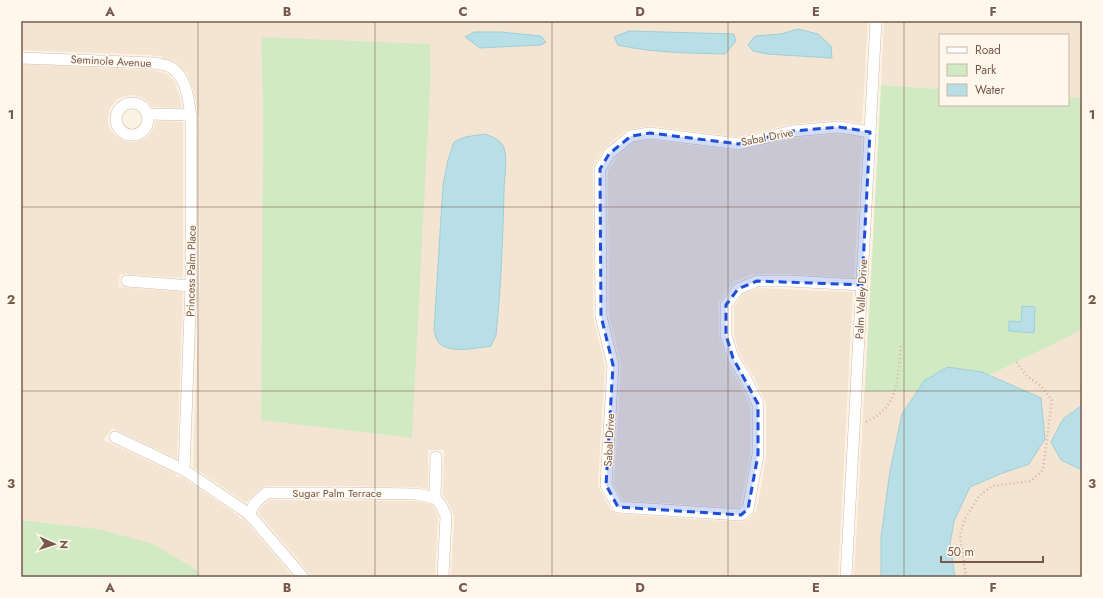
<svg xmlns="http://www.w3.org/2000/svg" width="1103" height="598" font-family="Jost,sans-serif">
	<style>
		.residential { fill: #f4e5d3; fill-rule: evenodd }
		.green { fill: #d2eac3 }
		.water { fill: #b9dfe6; stroke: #9fced7 }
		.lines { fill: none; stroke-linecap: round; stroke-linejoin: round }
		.minor-casing { stroke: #d0bdae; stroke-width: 12 }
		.path { stroke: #d6b59f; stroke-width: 2.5; stroke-dasharray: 1 3; stroke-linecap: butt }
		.minor { stroke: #fff; stroke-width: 11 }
		.marked { fill: #1d4ed8; fill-opacity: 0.2; stroke: #1d4ed8; stroke-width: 3; stroke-dasharray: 8 5; stroke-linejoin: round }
		.grid { fill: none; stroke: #75594a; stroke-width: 1; stroke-opacity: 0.55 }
		.labels { text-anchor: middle; stroke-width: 3; stroke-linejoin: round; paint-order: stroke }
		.street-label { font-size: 11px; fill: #75594a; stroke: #fff7eb }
		.neatline { fill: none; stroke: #75594a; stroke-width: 1.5 }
		.grid-label { font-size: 13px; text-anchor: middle; font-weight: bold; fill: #75594a }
	</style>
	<rect width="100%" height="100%" fill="#fcf3e4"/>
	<g class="residential">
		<path d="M 21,21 L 868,21 L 862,123 L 838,120 L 792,124 L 738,137 L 651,126 L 630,129 L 625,131 L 604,149 L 593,166 L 593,316 L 605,366 L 598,484 L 599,488 L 611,510 L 618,514 L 741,522 L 747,520 L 756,511 L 760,493 L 766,456 L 766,404 L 754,377 L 740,356 L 734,335 L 734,307 L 743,294 L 759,288 L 853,292 L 838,577 L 451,577 L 454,516 L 448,502 L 443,496 L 444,450 L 428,450 L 428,489 L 416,487 L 347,486 L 266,486 L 260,489 L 249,499 L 246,503 L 193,467 L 200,279 L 199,121 L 200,121 L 194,92 L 188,74 L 177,63 L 174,61 L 162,58 L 162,56 L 155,56 L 149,54 L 148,55 L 21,50 ZM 261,37 L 412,437 L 412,438 L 261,419 L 263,110 ZM 495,138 L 503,146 L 506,156 L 504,175 L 503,249 L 498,310 L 437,340 L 434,330 L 443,185 L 448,160 L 454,142 Z"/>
		<polygon points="884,21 1082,21 1082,98 1068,97 1068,35 940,35 940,89 881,85 879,126"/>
		<polygon points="21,64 153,70 167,74 174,80 179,94 182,108 152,107 147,101 141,97 133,95 125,96 118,99 113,104 109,110 108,119 108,124 111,131 116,136 123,140 130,142 138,141 147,137 152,131 156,121 183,122 183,278 120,274 118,287 183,292 177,459 112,428 104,440 176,474 176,477 182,477 239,516 239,517 244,519 293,577 203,577 195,569 99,529 21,520"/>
		<polygon points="879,128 865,392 917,391 902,414 890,471 881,537 881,577 854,577"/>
		<polygon points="839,134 862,137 854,278 790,274 753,274 734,282 731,285 719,301 718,305 719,337 726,361 739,383 750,406 750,455 741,505 738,508 623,500 614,484 621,366 609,315 608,171 616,158 634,142 651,140 738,151 794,138"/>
		<polygon points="1082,330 1082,402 1081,406 1063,419 1061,460 1082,470 1082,577 955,577 950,544 954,521 970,487 1000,474 1029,464 1041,398 990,375"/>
		<polygon points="269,500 415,501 431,504 434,508 438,517 435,577 313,577 258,513 261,508"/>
	</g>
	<g class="green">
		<polygon points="261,37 430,44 431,68 412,438 261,420 263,110"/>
		<polygon points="881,85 940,89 940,105 1068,105 1068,97 1082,98 1082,330 990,375 982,372 924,381 917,391 865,392"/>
		<polygon points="21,513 21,520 99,529 153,544 195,569 203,577 21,577"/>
	</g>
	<g class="water">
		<polygon points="798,29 818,34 831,46 832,58 767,54 753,51 748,45 755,36 781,34"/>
		<path d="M 629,31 L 734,34 L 736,41 L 725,54 C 689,53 653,53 618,45 L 614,37 Z"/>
		<polygon points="474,32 501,32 541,36 546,42 541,45 480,48 465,37"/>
		<path d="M 485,134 C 493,137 501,140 504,148 C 508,161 504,178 504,191 C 503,239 501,287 496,335 L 491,346 C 477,348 445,355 437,340 C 435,337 435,333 434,330 L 443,185 L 448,160 L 454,142 L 465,137 Z"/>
		<polygon points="1022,306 1035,307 1034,333 1009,331 1009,321 1021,322"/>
		<polygon points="947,367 982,372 1041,398 1045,439 1029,464 1000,474 970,487 954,521 950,544 955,577 881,577 881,537 890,471 902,414 924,381"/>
		<polygon points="1082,402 1082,470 1061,460 1051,442 1063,419 1081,406"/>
	</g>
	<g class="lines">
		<g class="minor-casing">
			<g id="minor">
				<path d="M 21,58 L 154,63 C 160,64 168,65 172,68 C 187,78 188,100 191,115"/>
				<circle cx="132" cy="119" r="16"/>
				<polyline points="147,114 191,115 191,286 184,470"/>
				<polyline points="127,281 191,286"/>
				<polyline points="862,285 789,281 757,281 738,289 726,305 726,335 733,358 746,379 758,404 758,455 748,509 741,515 618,507 606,485 613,365 601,316 600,169 609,154 631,136 650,133 739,144 793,131 839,127 870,132"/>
				<polyline points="115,437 184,470 249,514 303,577"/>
				<polyline points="435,498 441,505 446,516 443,577"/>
				<polyline points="249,514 255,503 266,493 347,493 416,494 435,498 436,457"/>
				<polyline points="846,577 876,21"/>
			</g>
		</g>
		<g class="path">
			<path d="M 866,422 C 900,407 897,378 901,346"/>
			<polyline points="966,577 960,535 965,519 979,496 992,486 1031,481 1043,470 1052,400 1040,385 1027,376 1016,362"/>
		</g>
		<use href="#minor" class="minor"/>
	</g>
	<path class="marked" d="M 839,127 L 870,132 L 862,285 L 757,281 L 738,289 L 726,305 L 726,335 L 733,358 L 758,404 L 758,455 L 748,509 L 741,515 L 618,507 L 606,485 L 613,365 L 601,316 L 600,169 L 609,154 L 631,136 L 650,133 L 739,144 L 793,131 Z"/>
	<path class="grid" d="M 198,21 L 198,577M 375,21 L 375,577M 552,21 L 552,577M 728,21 L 728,577M 904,21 L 904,577M 21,207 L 1082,207M 21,391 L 1082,391"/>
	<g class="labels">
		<g class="street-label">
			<text transform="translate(111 61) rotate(3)" y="4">Seminole Avenue</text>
			<text transform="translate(767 137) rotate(-11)" y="4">Sabal Drive</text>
			<text transform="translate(191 271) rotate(-89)" y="4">Princess Palm Place</text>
			<text transform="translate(861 299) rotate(-87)" y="4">Palm Valley Drive</text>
			<text transform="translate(609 440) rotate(-87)" y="4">Sabal Drive</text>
			<text x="337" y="497">Sugar Palm Terrace</text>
		</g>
	</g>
	<rect width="1103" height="598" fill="none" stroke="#fff7eb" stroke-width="44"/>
	<rect x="939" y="34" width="130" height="72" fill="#fff7eb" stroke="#c8b8ab"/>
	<rect x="947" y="47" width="20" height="6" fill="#ffffff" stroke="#c8b8ab"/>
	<text x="975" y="54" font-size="12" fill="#75594a">Road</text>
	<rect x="947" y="64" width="20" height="12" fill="#d2eac3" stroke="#c8b8ab"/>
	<text x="975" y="74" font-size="12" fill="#75594a">Park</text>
	<rect x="947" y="84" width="20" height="12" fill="#b9dfe6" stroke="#c8b8ab"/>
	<text x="975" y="94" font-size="12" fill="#75594a">Water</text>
	<g transform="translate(54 544) rotate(93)" stroke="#fff7eb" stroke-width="3" paint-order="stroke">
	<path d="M0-3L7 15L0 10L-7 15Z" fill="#75594a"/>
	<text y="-6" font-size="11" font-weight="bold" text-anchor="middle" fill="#75594a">N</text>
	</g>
	<path d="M941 556v6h102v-6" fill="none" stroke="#75594a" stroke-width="2"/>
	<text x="947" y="556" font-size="12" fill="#75594a" stroke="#fff7eb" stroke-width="3" paint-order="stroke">50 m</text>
	<rect x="22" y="22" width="1059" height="554" class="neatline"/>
	<g class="grid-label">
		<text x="110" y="16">A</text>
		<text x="287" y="16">B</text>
		<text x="463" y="16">C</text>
		<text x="640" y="16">D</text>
		<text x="816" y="16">E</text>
		<text x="993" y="16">F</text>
		<text x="11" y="119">1</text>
		<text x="1092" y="119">1</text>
		<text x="11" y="304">2</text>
		<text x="1092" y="304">2</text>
		<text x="11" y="488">3</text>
		<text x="1092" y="488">3</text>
		<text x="110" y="592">A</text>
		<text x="287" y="592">B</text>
		<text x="463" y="592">C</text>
		<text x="640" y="592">D</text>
		<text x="816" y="592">E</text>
		<text x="993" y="592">F</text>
	</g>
</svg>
